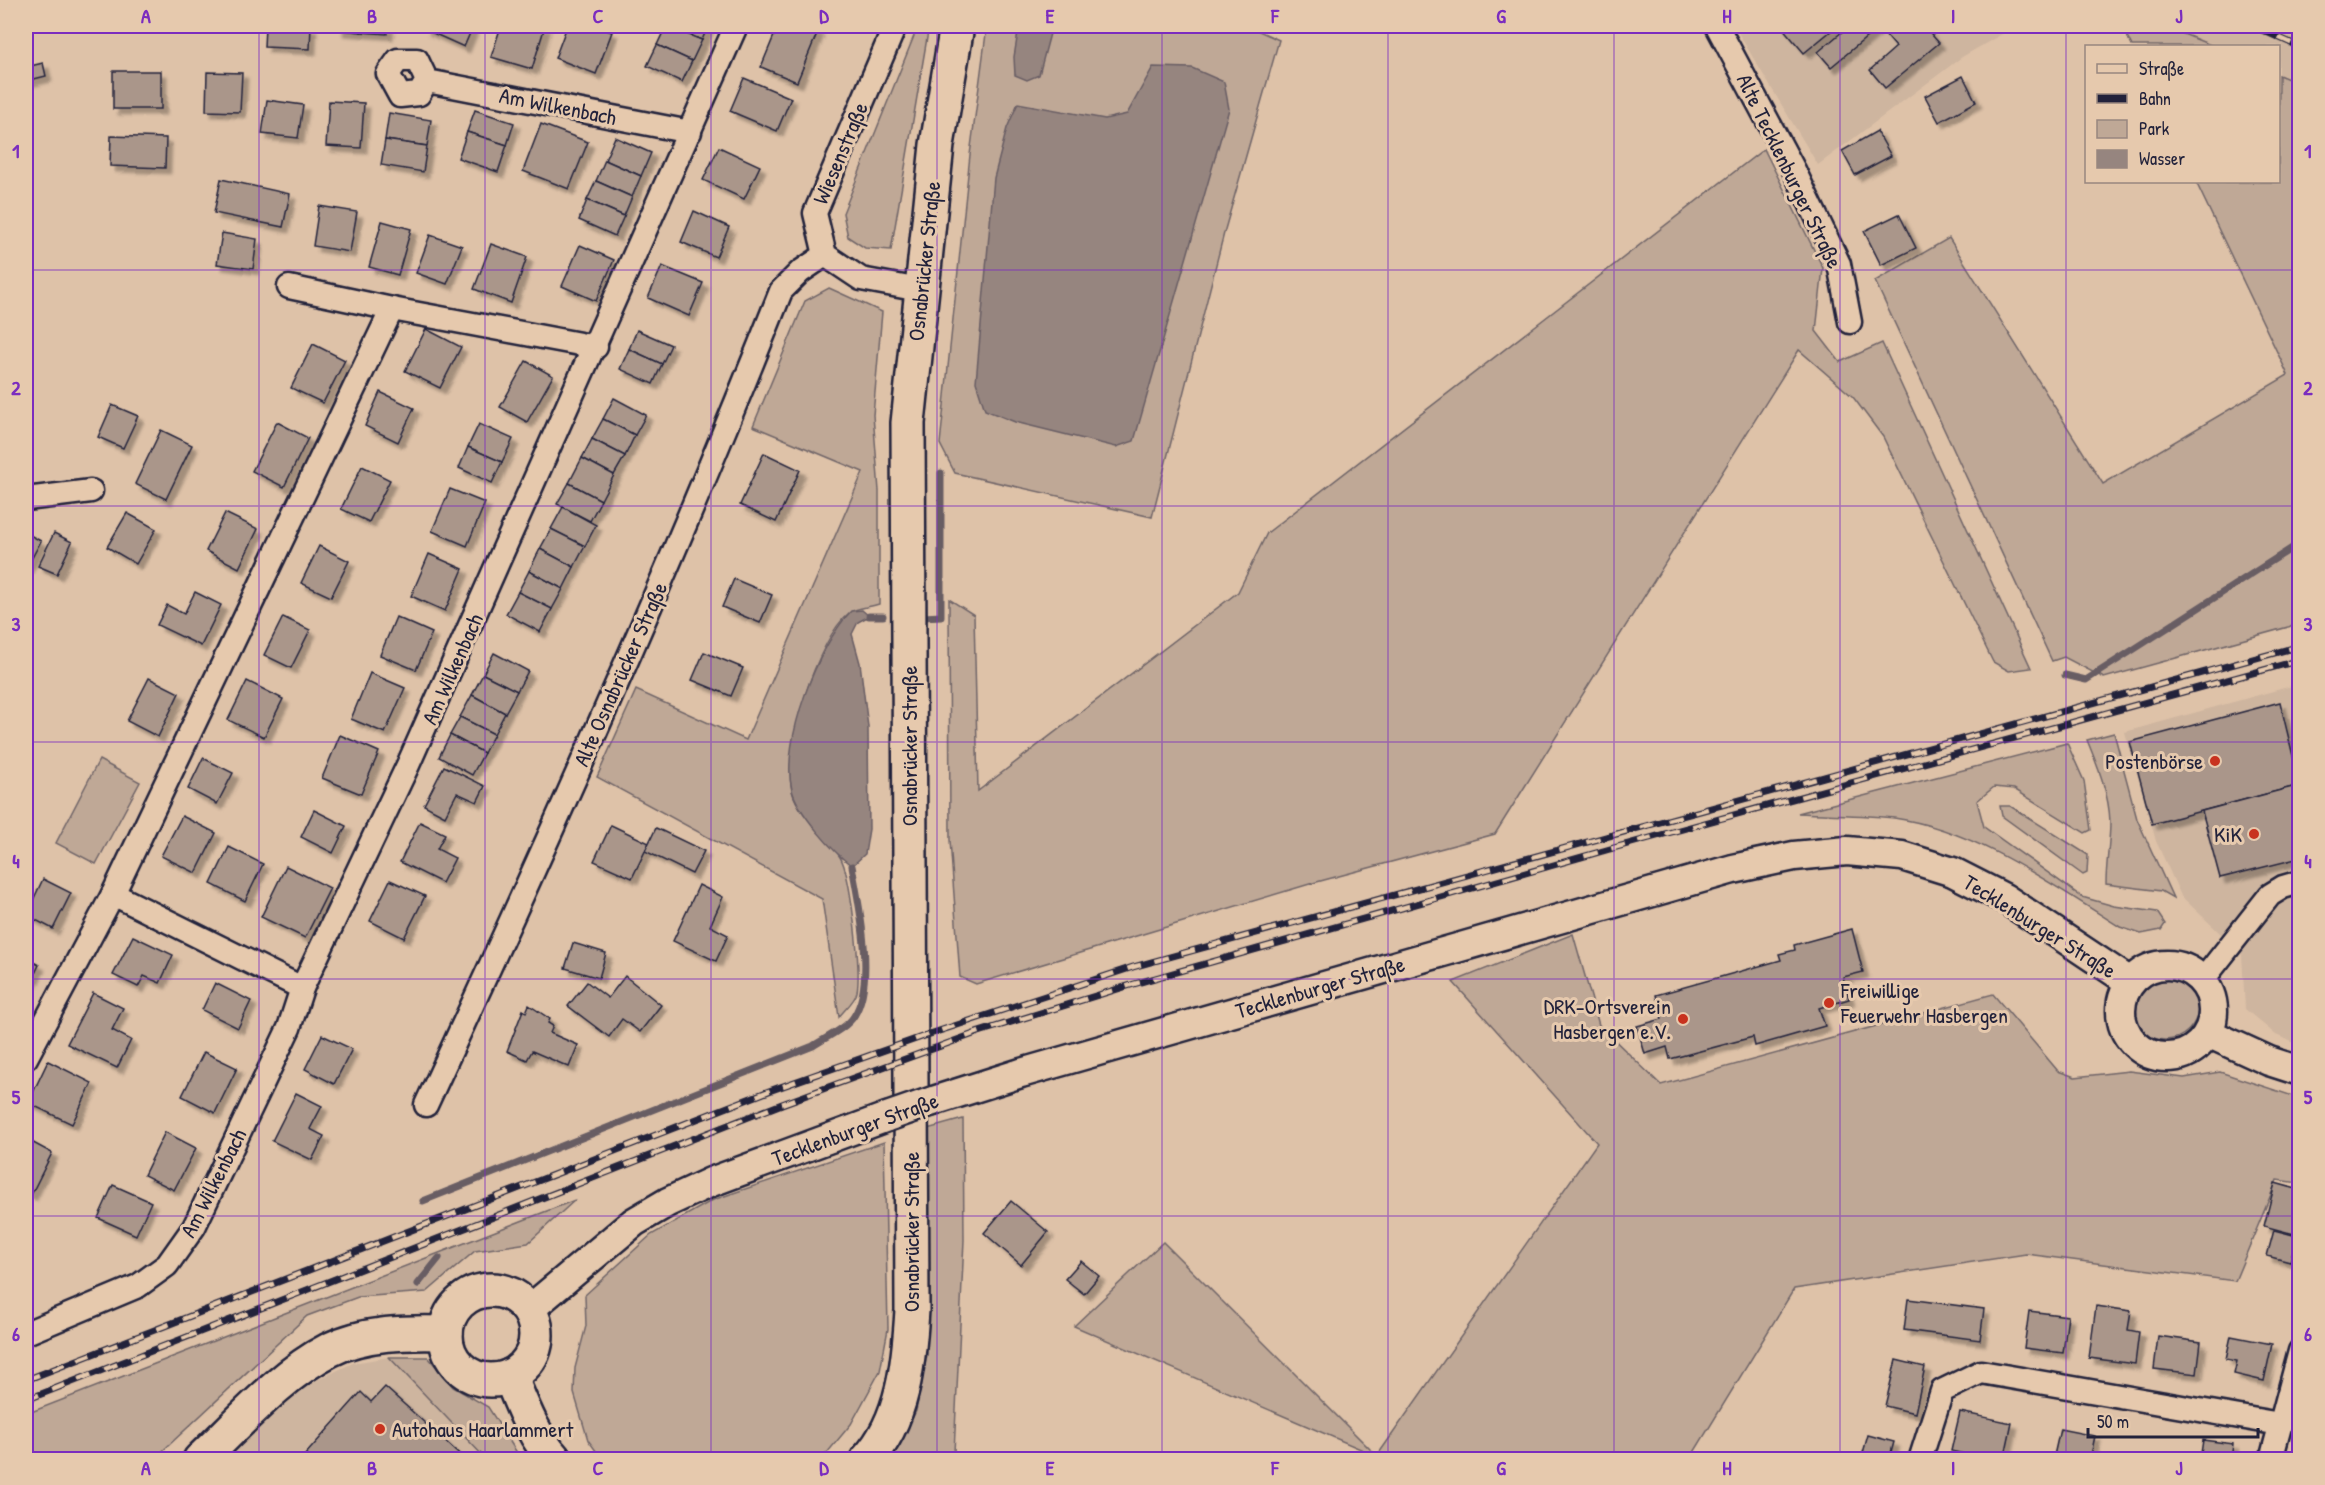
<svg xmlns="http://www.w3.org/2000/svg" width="2325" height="1485" font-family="'Patrick Hand',sans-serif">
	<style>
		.built { fill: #ceb59f }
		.green { fill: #bfa896; stroke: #706568; stroke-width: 1.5 }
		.water { fill: #96857f; stroke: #685d64; stroke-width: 1.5 }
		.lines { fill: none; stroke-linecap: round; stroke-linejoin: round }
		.stream { stroke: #685d64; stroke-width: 7 }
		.building { fill: #aa968a; stroke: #22223b; stroke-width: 1.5; filter: url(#shadow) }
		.minor-casing { stroke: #22223b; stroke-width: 27 }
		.tertiary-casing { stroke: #22223b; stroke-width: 33 }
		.secondary-casing { stroke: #22223b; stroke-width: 38 }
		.minor { stroke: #e6c9ad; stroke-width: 22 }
		.tertiary { stroke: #e6c9ad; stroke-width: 28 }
		.secondary { stroke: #e6c9ad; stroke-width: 33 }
		.rail-casing { stroke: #22223b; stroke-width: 7 }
		.rail { stroke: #e6c9ad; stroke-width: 4.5; stroke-dasharray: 14; stroke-linecap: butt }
		.tertiary-bridge-casing { stroke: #22223b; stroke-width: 33; stroke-linecap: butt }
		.tertiary-bridge { stroke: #e6c9ad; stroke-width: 28 }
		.grid { fill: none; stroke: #7b2cbf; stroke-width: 1.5; stroke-opacity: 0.55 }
		.poi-dot { fill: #c8321e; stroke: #e6c9ad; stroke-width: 2 }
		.labels { text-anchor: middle; stroke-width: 6; stroke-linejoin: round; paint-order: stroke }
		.street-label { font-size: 22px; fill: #22223b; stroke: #e6c9ad }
		.poi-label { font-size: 22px; fill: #22223b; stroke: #e6c9ad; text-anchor: end }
		.neatline { fill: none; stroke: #7b2cbf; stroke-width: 2 }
		.grid-label { font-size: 20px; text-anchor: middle; font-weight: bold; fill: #7b2cbf }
	</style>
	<defs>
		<filter id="shadow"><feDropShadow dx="5.5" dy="5.5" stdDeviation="1.5" flood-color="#0004"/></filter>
	</defs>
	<rect width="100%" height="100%" fill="#dec2a8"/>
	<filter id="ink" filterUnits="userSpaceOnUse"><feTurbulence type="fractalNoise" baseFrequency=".0167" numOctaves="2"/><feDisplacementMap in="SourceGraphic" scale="12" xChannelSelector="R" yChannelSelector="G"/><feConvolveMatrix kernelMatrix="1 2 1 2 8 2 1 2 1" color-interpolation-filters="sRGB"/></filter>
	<g filter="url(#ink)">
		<g class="built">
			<polygon points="1734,26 2016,26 1962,57 1818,165"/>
			<polygon points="2164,26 2290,26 2299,30 2299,84 2279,75 2278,46 2213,46"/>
			<polygon points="2299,684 2299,1045 2276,1035 2245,1009 2242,954 2181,896 2156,841 2125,732"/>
			<polygon points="389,1357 486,1459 216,1460 286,1395 353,1363"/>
		</g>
		<g class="green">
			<polygon points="918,26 929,26 891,250 865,248 848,237 843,213"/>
			<polygon points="987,26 1248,26 1279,40 1224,233 1152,517 955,473 940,444 970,155"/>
			<polygon points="2122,26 2164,26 2213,46 2132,46"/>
			<polygon points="2279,75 2300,84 2299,624 2104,678 2064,657 2052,661 1875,281 1949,238 2103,484 2288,375 2196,182 2278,182"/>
			<polygon points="1764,149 1823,268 1816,331 1840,362 1882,343 2031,668 2009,671 1993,662 1883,437 1853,397 1799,350 1495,834 1313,883 976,984 960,977 950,840 949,599 974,615 978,791 1238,592 1267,533"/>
			<path d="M 829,288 L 882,312 L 873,415 L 879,491 L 879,604 C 871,607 855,608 849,613 C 817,639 782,750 792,791 C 799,817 826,834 840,857 C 851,874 861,970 857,992 C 856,1000 844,1010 839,1017 L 822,899 L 597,777 L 636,690 L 746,740 L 863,472 L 753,426 L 805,301 Z"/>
			<path d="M 2114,733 L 2137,819 L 2173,898 L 2161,891 L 2106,884 C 2106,863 2110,842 2110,822 C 2109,793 2098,767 2087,740 Z"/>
			<path d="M 2067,743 L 2084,781 L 2091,830 L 2085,833 L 2014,789 L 1994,787 L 1977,801 L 1984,827 L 2082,897 L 2114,906 L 2157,912 L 2165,924 L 2161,930 L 2141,934 L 2120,927 C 2053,885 1975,829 1894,818 C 1863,814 1830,815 1798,813 Z"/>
			<polygon points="99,760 140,782 96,864 56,843"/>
			<polygon points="2000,806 2010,806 2088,855 2087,873 2083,875 2002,816"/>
			<polygon points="1573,934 1599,1025 1661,1085 1993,994 2058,1071 2075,1077 2129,1071 2184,1078 2220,1072 2299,1098 2299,1183 2277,1180 2235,1281 2026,1254 1794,1289 1690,1459 1377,1459 1377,1456 1074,1326 1163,1242 1377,1456 1597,1143 1453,982"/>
			<circle cx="2165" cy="1007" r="33"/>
			<polygon points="963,1119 964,1240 954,1452 964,1459 890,1460 916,1411 927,1355 927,1129"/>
			<polygon points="884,1142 888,1329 880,1371 851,1424 827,1453 818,1460 602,1459 588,1440 574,1393 575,1368 586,1326 585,1295 651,1235 713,1200"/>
			<polygon points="575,1200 528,1243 475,1251 427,1292 358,1297 307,1316 154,1459 26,1459 26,1414"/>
			<polygon points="389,1357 428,1357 453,1387 488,1407 521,1459 486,1459"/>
		</g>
		<g class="water">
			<polygon points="1019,26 1052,26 1039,75 1027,80 1015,75 1014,57"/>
			<polygon points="1153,67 1192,68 1224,82 1229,109 1134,441 1116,447 1015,422 985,410 976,382 994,178 1007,128 1018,103 1105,119 1127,114"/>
			<path d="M 862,610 L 869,616 L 858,622 L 852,634 L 860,663 L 868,727 L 869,829 L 865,854 L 852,866 C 833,852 798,813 792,790 C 780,742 818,646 851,611 Z"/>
		</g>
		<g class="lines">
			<g class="stream">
				<polyline points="869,616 883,616"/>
				<polyline points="924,617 941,616 941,473"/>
				<polyline points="2065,675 2086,680 2300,543"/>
				<path d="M 423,1201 L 813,1046 C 825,1038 847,1028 854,1016 C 876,983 859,904 852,866"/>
				<polyline points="418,1284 439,1258"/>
			</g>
		</g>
		<g class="building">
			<polygon points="265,26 311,26 310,49 264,47"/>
			<polygon points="338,26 361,26 361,32 338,30"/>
			<polygon points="361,26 388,26 387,34 361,32"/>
			<polygon points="425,26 473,26 464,47 424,29"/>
			<polygon points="501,26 545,26 532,69 491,57"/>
			<polygon points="567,26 595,26 612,32 596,74 555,58"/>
			<polygon points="666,26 702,40 692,61 657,45"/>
			<polygon points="669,26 708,26 702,40"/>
			<polygon points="778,26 806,26 818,31 797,82 761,67"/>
			<polygon points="1781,26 1837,26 1804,53"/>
			<polygon points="1849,26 1924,26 1939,43 1885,88 1870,70 1896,47 1879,27 1831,67 1818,52"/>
			<polygon points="657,45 692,61 682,82 647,66"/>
			<polygon points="43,63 46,76 26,81 26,67"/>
			<rect x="113" y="71" width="48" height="38"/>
			<polygon points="207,72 242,73 240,112 206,111"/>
			<polygon points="1963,76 1976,102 1939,122 1925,96"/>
			<polygon points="744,78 791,98 777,131 730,111"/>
			<polygon points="267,100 303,105 298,138 262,134"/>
			<polygon points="329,101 364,103 361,148 326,146"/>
			<polygon points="475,110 514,123 507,145 467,132"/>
			<polygon points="389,113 431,120 427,146 385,140"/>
			<polygon points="541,124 588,142 569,189 523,171"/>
			<polygon points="1877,131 1891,156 1855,175 1842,151"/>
			<polygon points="467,132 507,145 498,172 458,158"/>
			<polygon points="111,136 166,138 165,168 110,166"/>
			<polygon points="615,137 651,153 641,176 605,160"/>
			<polygon points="385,140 427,146 423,172 381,165"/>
			<polygon points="719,147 760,166 744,199 703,180"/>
			<polygon points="605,160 641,176 632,197 596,181"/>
			<polygon points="221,179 290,194 283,227 214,213"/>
			<polygon points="596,181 632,197 624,216 587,200"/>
			<polygon points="587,200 624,216 615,236 579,220"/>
			<polygon points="319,206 357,212 350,252 313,246"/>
			<polygon points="694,211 729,227 716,257 681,242"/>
			<polygon points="1899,214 1916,248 1881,265 1864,231"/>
			<polygon points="382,221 411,229 398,275 369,267"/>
			<polygon points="222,233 257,239 253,269 217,264"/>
			<polygon points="430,235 462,246 447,284 416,273"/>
			<polygon points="491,244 527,257 511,303 474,289"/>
			<polygon points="580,245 614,260 596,301 562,286"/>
			<polygon points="662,266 703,283 689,316 648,298"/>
			<polygon points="426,329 461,347 440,388 405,371"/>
			<polygon points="637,330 671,345 662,364 629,349"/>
			<polygon points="313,344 345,360 323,403 291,388"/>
			<polygon points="629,349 662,364 653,384 620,369"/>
			<polygon points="526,361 553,376 527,422 500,407"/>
			<polygon points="380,392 414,408 398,442 365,426"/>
			<polygon points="614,398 646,415 635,435 603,419"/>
			<polygon points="112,405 138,416 123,448 98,437"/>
			<polygon points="603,419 635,435 625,456 592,439"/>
			<polygon points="277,422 308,438 284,487 252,471"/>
			<polygon points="479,424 513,439 502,462 468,447"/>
			<polygon points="161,430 192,445 166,499 135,484"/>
			<polygon points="592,439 625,456 614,475 582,458"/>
			<polygon points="468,447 502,462 492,483 459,468"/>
			<polygon points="764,453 800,470 776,522 740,505"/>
			<polygon points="582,458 614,475 601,500 569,483"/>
			<polygon points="362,466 390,480 369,522 341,509"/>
			<polygon points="569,483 601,500 590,521 557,504"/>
			<polygon points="450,489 485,503 467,546 432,531"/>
			<polygon points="563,507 596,525 585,546 551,529"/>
			<polygon points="127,513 156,529 136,564 107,547"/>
			<polygon points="225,513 258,529 239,568 206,551"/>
			<polygon points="551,529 585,546 574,567 540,549"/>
			<polygon points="26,533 41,541 26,569"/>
			<polygon points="54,533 72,542 57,574 38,566"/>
			<polygon points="319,546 349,561 331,597 301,583"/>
			<polygon points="540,549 574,567 563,589 529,571"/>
			<polygon points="429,554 463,569 445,611 411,596"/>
			<polygon points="529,571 563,589 552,609 518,592"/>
			<polygon points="734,579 772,595 760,623 722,607"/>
			<polygon points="195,592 221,605 201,646 157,625 167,605 184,614"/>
			<polygon points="518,592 552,609 540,632 506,614"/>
			<polygon points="283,617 310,630 291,668 264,655"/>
			<polygon points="396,617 432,633 416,670 380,655"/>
			<polygon points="704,652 743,668 731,696 692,680"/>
			<polygon points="494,653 528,671 517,691 483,674"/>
			<polygon points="370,673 405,688 385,733 351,719"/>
			<polygon points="483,674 517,691 505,713 472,695"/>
			<polygon points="149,678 179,693 158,737 127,721"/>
			<polygon points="247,681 283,699 264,737 228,720"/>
			<polygon points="472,695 505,713 494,734 460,717"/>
			<polygon points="2280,702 2300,785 2152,824 2130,742"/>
			<polygon points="460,717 494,734 484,753 450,735"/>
			<polygon points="340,735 379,752 361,794 322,778"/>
			<polygon points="450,735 484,753 472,775 439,757"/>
			<polygon points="203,758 233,773 217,804 188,789"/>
			<polygon points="444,766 485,786 477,802 457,793 445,816 424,805"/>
			<polygon points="2300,785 2300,858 2220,878 2202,811"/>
			<polygon points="314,810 346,826 333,853 301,837"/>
			<polygon points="182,816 216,833 196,873 161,856"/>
			<polygon points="420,822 445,834 437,849 455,858 442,883 400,862"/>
			<polygon points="611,825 649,843 632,878 594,861"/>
			<polygon points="656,828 704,851 692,874 645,851"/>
			<polygon points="229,847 263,864 245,901 211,884"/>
			<polygon points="286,866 330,888 305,938 261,917"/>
			<polygon points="43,879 71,893 53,929 26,915"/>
			<polygon points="390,880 425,896 404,938 370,921"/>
			<polygon points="699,885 723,897 710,926 728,935 716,961 673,941"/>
			<polygon points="1852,929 1863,972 1843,977 1849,999 1819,1008 1825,1026 1755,1046 1753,1037 1670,1059 1667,1047 1645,1054 1637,1026 1662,1019 1656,995 1781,960 1779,954 1795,950 1794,945"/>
			<polygon points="133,936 173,955 160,983 144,976 138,987 113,975"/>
			<polygon points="573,943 606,953 599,978 565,968"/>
			<polygon points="26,958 39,965 26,992"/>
			<polygon points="625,976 661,1005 640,1032 622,1019 609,1037 568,1006 587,982 608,998"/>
			<polygon points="215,983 251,1001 238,1028 202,1010"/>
			<polygon points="93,993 123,1008 112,1030 131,1040 117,1068 67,1044"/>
			<polygon points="529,1005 550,1019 548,1023 553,1026 550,1033 578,1045 569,1067 532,1051 527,1060 507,1051 523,1010 526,1012"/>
			<polygon points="322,1035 352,1049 334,1084 305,1069"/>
			<polygon points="204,1052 237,1068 215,1113 182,1096"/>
			<polygon points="48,1061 92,1083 72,1124 28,1103"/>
			<polygon points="296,1093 322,1106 310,1129 324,1136 312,1160 272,1141"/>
			<polygon points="165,1132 196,1148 174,1190 144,1175"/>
			<polygon points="26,1139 52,1153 31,1195 26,1192"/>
			<polygon points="2275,1183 2300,1190 2298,1235 2264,1226"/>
			<polygon points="113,1185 151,1202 136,1235 98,1218"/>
			<polygon points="1011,1201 1048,1232 1021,1265 984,1233"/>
			<polygon points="2274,1230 2297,1236 2290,1262 2267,1256"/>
			<polygon points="1081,1261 1099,1276 1084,1294 1065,1279"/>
			<polygon points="1908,1299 1984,1309 1980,1340 1904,1330"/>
			<polygon points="2096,1306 2131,1311 2128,1330 2139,1332 2135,1364 2089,1358"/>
			<polygon points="2029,1311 2068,1316 2063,1353 2024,1348"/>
			<polygon points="2158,1336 2201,1342 2197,1374 2154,1369"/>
			<polygon points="2231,1336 2272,1344 2264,1381 2234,1374 2237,1361 2226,1359"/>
			<polygon points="1896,1360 1925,1367 1915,1413 1885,1406"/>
			<polygon points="385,1387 466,1460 307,1460 304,1456 361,1392 371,1402"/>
			<polygon points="1960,1412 2012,1423 2004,1460 1991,1460 1951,1451"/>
			<polygon points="2060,1429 2095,1436 2090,1460 2053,1460"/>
			<polygon points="1868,1435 1894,1442 1889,1460 1861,1460"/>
			<polygon points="2203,1440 2233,1444 2231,1460 2200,1460"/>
		</g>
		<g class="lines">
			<g class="minor-casing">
				<g id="minor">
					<polyline points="895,26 815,213 825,255 861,279 920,290"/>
					<polyline points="1717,26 1794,170 1839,264 1850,322"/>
					<polyline points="427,81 419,94 400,96 388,74 398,60 417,60 427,81 690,132"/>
					<polyline points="289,287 392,309"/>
					<polyline points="26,499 91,491"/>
					<polyline points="113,894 302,988"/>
					<polyline points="2202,981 2270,895 2283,887 2300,882"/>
					<polyline points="26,1058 113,894 392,309 596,347"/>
					<path d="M 426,1105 C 551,836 672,566 781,291 L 800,272 L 825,255"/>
					<polyline points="26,1333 138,1286 167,1265 194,1227 289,1028 302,988 408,765 736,26"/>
					<polyline points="1920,1460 1942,1391 1981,1372 2280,1424"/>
					<polyline points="2271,1460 2300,1351"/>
				</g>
			</g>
			<g class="tertiary-casing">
				<g id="tertiary">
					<circle cx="2167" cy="1011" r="46"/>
					<polyline points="2208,1033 2269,1061 2300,1071"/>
					<polyline points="933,1101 1021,1073 1733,869 1794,856 1847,851 1902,856 1953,872 2004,898 2130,982"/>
					<polyline points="530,1309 634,1222 668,1202 711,1182 887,1117"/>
				</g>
			</g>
			<g class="secondary-casing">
				<g id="secondary">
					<circle cx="491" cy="1335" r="45"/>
					<path d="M 510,1376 C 522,1405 533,1436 555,1460"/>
					<path d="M 200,1460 C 239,1423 282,1374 329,1350 C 364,1332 408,1332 446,1333"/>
					<path d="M 867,1460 C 904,1420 909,1361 912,1310 L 908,423 L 937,145 L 957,26"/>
				</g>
			</g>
			<use href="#minor" class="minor"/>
			<use href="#tertiary" class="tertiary"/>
			<use href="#secondary" class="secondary"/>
			<g class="rail-casing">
				<g id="rail">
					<polyline points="2253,26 2300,47"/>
					<polyline points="26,1380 769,1091 933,1033 1133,967 2300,646"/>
					<polyline points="26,1400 782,1104 979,1032 1134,984 1617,847 2300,660"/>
				</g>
			</g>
			<use href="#rail" class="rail"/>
			<g class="tertiary-bridge-casing">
				<polyline id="tertiary-bridge" points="887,1117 933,1101"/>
			</g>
			<use href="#tertiary-bridge" class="tertiary-bridge"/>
		</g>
	</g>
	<path class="grid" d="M 259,26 L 259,1460M 485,26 L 485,1460M 711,26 L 711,1460M 937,26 L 937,1460M 1162,26 L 1162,1460M 1388,26 L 1388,1460M 1614,26 L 1614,1460M 1840,26 L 1840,1460M 2066,26 L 2066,1460M 26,270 L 2300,270M 26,506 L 2300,506M 26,742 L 2300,742M 26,979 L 2300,979M 26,1216 L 2300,1216"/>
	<g class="poi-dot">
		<circle cx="2215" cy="761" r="6"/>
		<circle cx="2254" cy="834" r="6"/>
		<circle cx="1829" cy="1003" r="6"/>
		<circle cx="1683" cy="1019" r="6"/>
		<circle cx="380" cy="1429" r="6"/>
	</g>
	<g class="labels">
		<g class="street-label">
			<text transform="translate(558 106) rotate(11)" y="8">Am Wilkenbach</text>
			<text transform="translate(840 153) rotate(-67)" y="8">Wiesenstraße</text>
			<text transform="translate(1790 171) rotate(64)" y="8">Alte Tecklenburger Straße</text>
			<text transform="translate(924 261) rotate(-84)" y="8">Osnabrücker Straße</text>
			<text transform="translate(452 669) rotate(-66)" y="8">Am Wilkenbach</text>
			<text transform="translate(620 674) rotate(-66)" y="8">Alte Osnabrücker Straße</text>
			<text transform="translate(909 746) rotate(-90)" y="8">Osnabrücker Straße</text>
			<text transform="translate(2040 926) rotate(32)" y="8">Tecklenburger Straße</text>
			<text transform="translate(1320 987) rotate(-16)" y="8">Tecklenburger Straße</text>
			<text transform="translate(855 1129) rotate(-20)" y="8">Tecklenburger Straße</text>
			<text transform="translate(213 1183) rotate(-63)" y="8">Am Wilkenbach</text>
			<text transform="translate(911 1232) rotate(-90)" y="8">Osnabrücker Straße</text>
		</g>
		<g class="poi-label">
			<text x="2203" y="769">Postenbörse</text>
			<text x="2242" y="842">KiK</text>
			<text x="1841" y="998" text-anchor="start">Freiwillige<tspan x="1841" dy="25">Feuerwehr Hasbergen</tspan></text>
			<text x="1671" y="1014">DRK-Ortsverein<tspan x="1671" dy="25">Hasbergen e.V.</tspan></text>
			<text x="392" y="1437" text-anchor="start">Autohaus Haarlammert</text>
		</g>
	</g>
	<rect width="2325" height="1485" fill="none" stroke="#e6c9ad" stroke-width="66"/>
	<rect x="2085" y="45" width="195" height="138" fill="#e6c9ad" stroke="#98867f" stroke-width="1.5"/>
	<rect x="2097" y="64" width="30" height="9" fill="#e6c9ad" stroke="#98867f" stroke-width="1.5"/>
	<text x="2139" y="75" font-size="18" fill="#22223b">Straße</text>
	<rect x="2097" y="94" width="30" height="9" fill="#22223b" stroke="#98867f" stroke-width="1.5"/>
	<text x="2139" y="105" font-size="18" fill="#22223b">Bahn</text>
	<rect x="2097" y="120" width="30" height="18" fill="#bfa896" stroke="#98867f" stroke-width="1.5"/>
	<text x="2139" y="135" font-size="18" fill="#22223b">Park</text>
	<rect x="2097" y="150" width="30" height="18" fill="#96857f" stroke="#98867f" stroke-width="1.5"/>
	<text x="2139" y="165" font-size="18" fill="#22223b">Wasser</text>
	<path d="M2088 1428v9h170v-9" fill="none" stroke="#22223b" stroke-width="3"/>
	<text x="2097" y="1428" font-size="18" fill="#22223b" stroke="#e6c9ad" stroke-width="4.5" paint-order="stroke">50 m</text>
	<rect x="33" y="33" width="2259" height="1419" class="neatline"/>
	<g class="grid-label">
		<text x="146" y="23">A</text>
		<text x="372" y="23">B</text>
		<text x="598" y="23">C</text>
		<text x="824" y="23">D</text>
		<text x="1050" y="23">E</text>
		<text x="1275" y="23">F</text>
		<text x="1501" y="23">G</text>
		<text x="1727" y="23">H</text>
		<text x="1953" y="23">I</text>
		<text x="2179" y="23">J</text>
		<text x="16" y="158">1</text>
		<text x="2308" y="158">1</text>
		<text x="16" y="395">2</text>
		<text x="2308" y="395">2</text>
		<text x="16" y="631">3</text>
		<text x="2308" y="631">3</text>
		<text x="16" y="868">4</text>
		<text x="2308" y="868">4</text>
		<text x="16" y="1104">5</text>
		<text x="2308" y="1104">5</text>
		<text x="16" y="1341">6</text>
		<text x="2308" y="1341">6</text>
		<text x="146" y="1475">A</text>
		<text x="372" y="1475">B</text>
		<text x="598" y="1475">C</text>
		<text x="824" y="1475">D</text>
		<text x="1050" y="1475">E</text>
		<text x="1275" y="1475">F</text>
		<text x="1501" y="1475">G</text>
		<text x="1727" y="1475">H</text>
		<text x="1953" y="1475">I</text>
		<text x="2179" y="1475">J</text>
	</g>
</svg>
